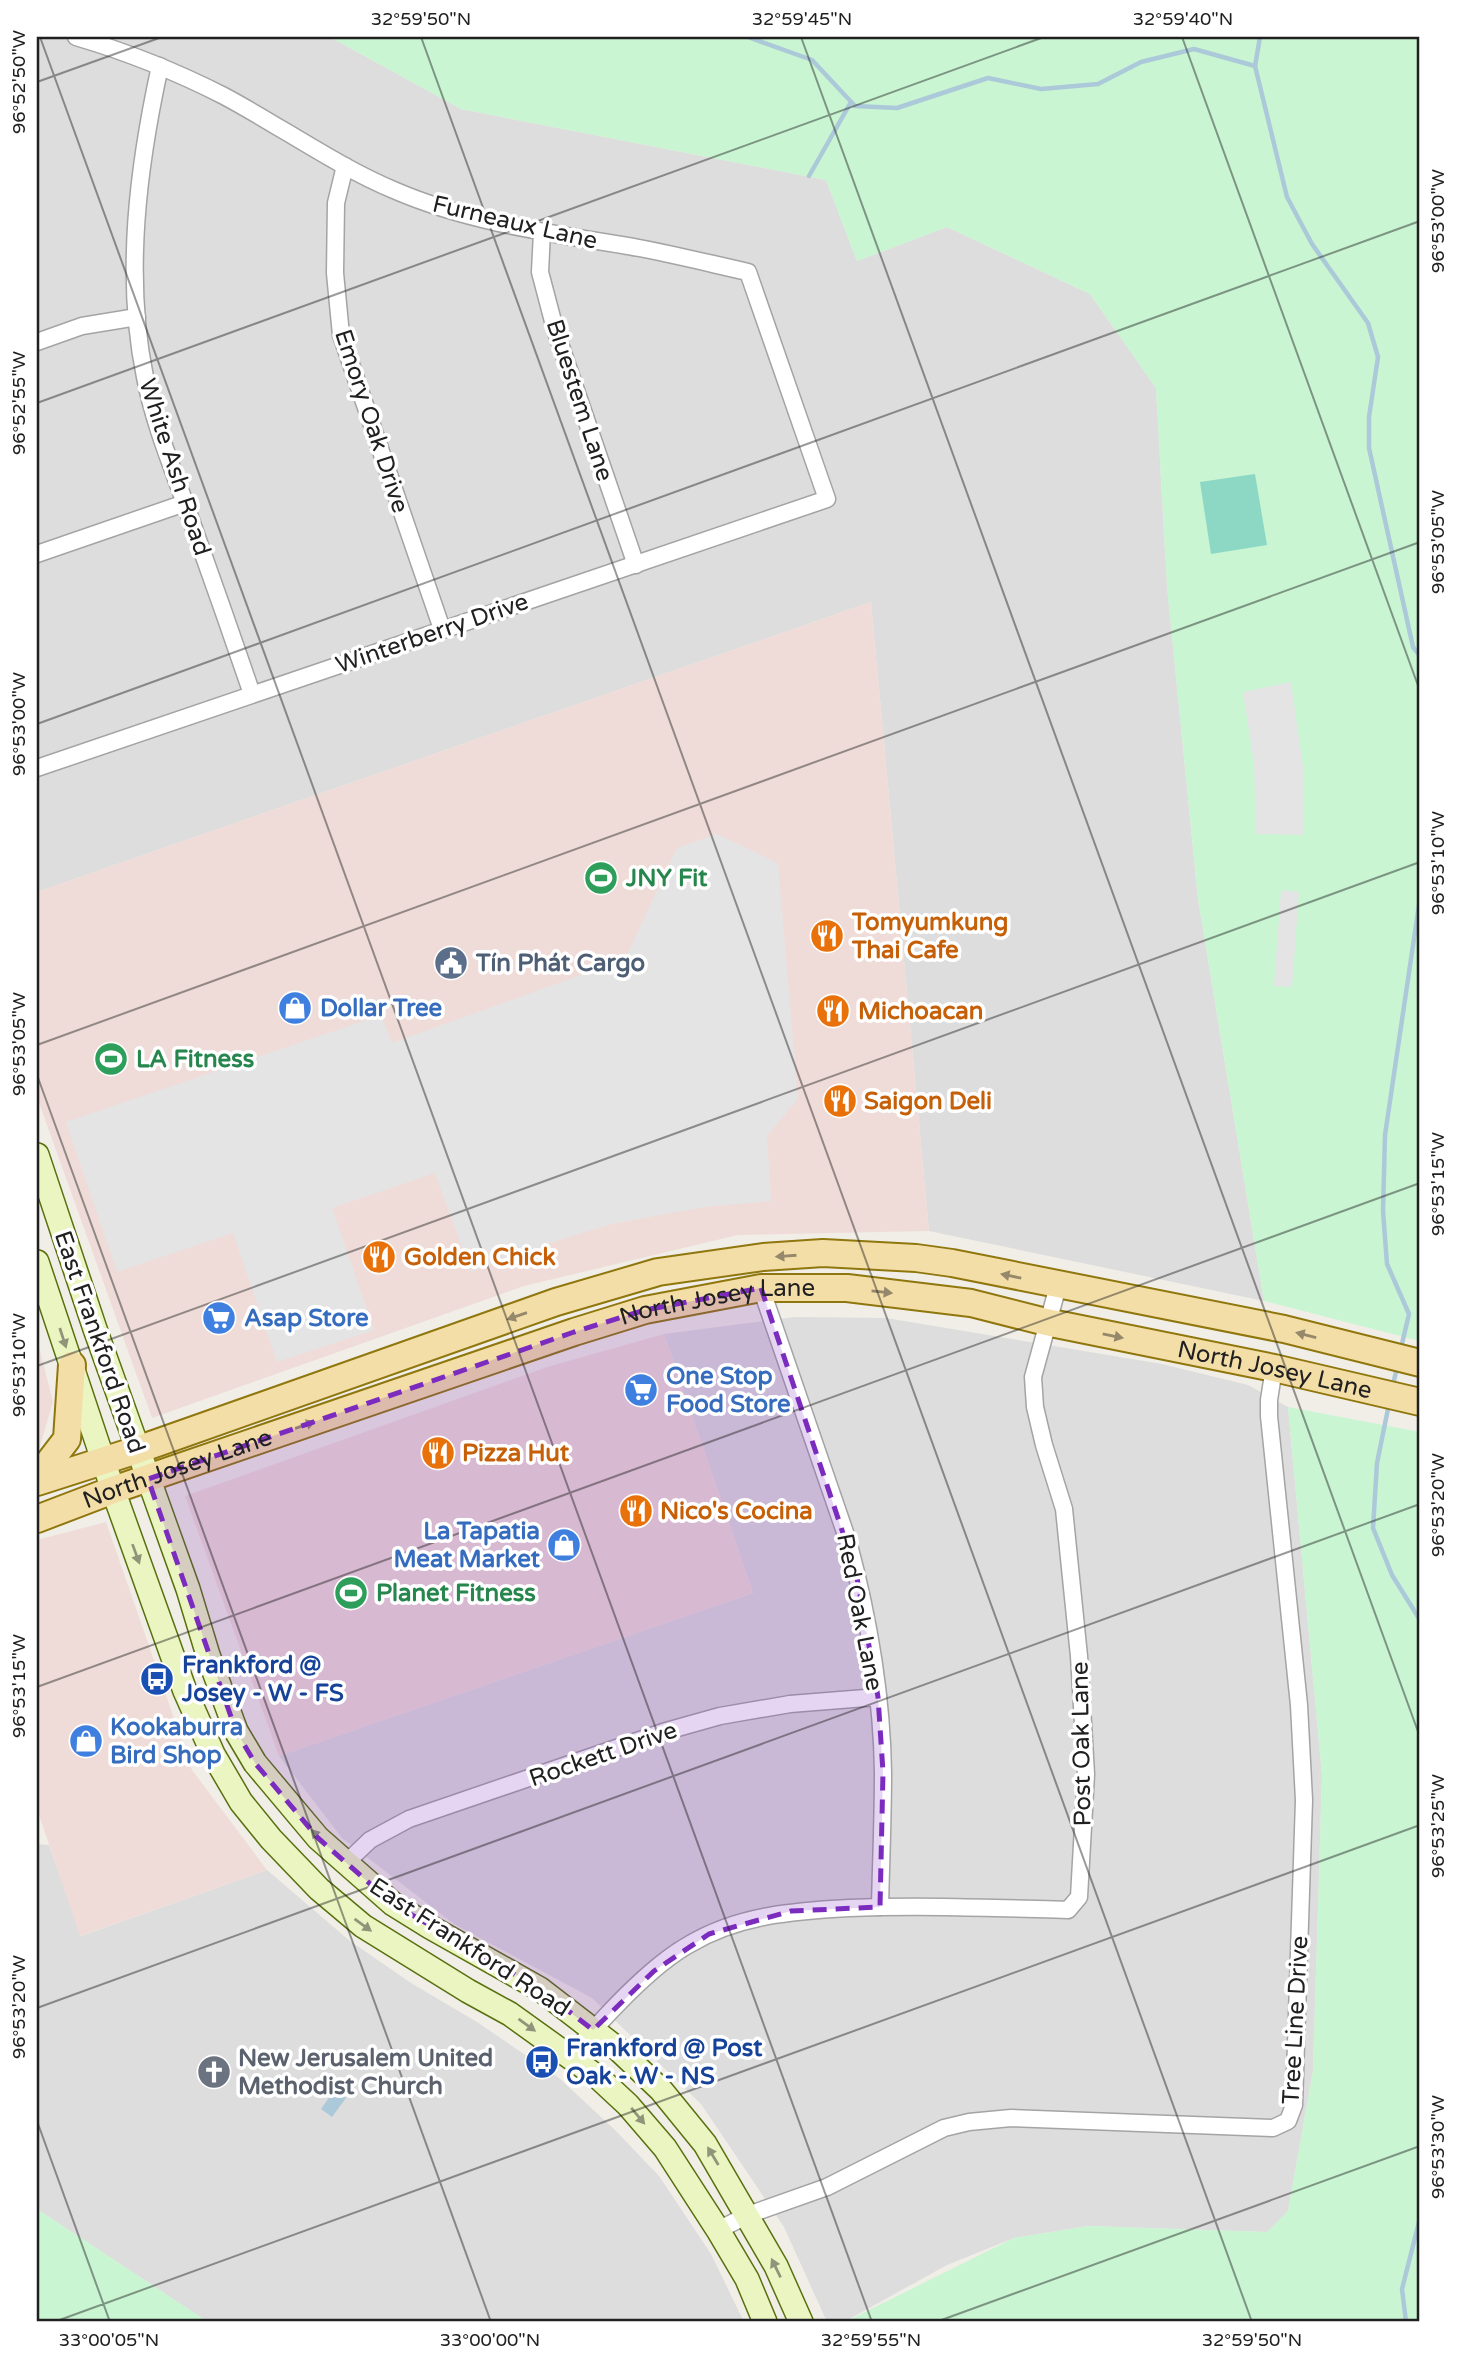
<svg xmlns="http://www.w3.org/2000/svg" width="1457" height="2359" font-family="'Varela Round',sans-serif">
	<style>
		.residential { fill: #dedddd }
		.commercial { fill: #efdcd8 }
		.park { fill: #c9f5d3 }
		.pitch { fill: #8cd8c5 }
		.parking { fill: #e4e4e4 }
		.water { fill: #acc9d9 }
		.lines { fill: none; stroke-linecap: round; stroke-linejoin: round }
		.stream { stroke: #acc9d9; stroke-width: 4.5 }
		.street-casing { stroke: #a4a4a4; stroke-width: 19 }
		.secondary-casing { stroke: #58700e; stroke-width: 26 }
		.primary-casing { stroke: #8f770d; stroke-width: 30 }
		.street { stroke: #fff; stroke-width: 16 }
		.secondary { stroke: #ebf5c1; stroke-width: 23 }
		.primary { stroke: #f4dea8; stroke-width: 26 }
		.oneway { fill: #95886b }
		.oneway2 { fill: #909579 }
		.marked { fill: #7b2cbf; fill-opacity: 0.2; stroke: #7b2cbf; stroke-width: 5; stroke-dasharray: 14 9; stroke-linejoin: round }
		.ticks { fill: none; stroke: #202020; stroke-width: 2; stroke-opacity: 0.45 }
		.labels { text-anchor: middle; stroke-width: 7; stroke-linejoin: round; paint-order: stroke }
		.street-label { font-size: 24px; fill: #202020; stroke: #fff }
		.leisure-label { font-size: 24px; font-weight: bold; fill: #27864d; stroke: #fff; text-anchor: start }
		.food-label { font-size: 24px; font-weight: bold; fill: #c56008; stroke: #fff; text-anchor: start }
		.service-label { font-size: 24px; font-weight: bold; fill: #4e5e75; stroke: #fff; text-anchor: start }
		.shop-label { font-size: 24px; font-weight: bold; fill: #366cbe; stroke: #fff; text-anchor: start }
		.transit-label { font-size: 24px; font-weight: bold; fill: #164399; stroke: #fff; text-anchor: start }
		.worship-label { font-size: 24px; font-weight: bold; fill: #5b616d; stroke: #fff; text-anchor: start }
		.neatline { fill: none; stroke: #202020; stroke-width: 2.5 }
		.ticks-label { font-size: 18px; text-anchor: middle; fill: #202020 }
	</style>
	<rect width="100%" height="100%" fill="#f0eee7"/>
	<g class="residential">
		<polygon points="37,37 330,37 461,109 826,180 857,261 947,227 1090,294 1156,388 1167,586 1198,899 1264,1301 929,1231 871,602 37,892"/>
		<polygon points="795,1317 886,1318 1162,1364 1248,1385 1288,1407 1322,1775 1313,2071 1288,2211 1268,2232 1088,2226 1014,2238 947,2265 844,2322 827,2322 784,2227 701,2104 592,1998 454,1924 342,1838 279,1756 753,1593 664,1334"/>
		<polygon points="37,1844 49,1845 81,1936 267,1870 350,1941 411,1983 477,2022 559,2078 616,2131 659,2176 711,2254 744,2322 208,2322 37,2209"/>
	</g>
	<g class="commercial">
		<polygon points="871,602 929,1231 738,1235 524,1286 152,1418 37,1097 37,892"/>
		<polygon points="664,1334 753,1593 279,1756 185,1496 547,1367"/>
		<polygon points="37,1339 53,1402 39,1449 37,1450"/>
		<polygon points="106,1522 192,1770 267,1870 80,1936 37,1809 37,1540"/>
	</g>
	<g class="park">
		<polygon points="330,37 1420,37 1420,1341 1264,1301 1198,899 1167,586 1156,388 1090,294 947,227 857,261 826,180 461,109"/>
		<polygon points="1288,1407 1420,1432 1420,2322 845,2322 1014,2238 1088,2226 1267,2232 1288,2211 1313,2071 1322,1775"/>
		<polygon points="37,2209 208,2322 37,2322"/>
	</g>
	<polygon class="pitch" points="1255,474 1267,545 1211,554 1200,482"/>
	<g class="parking">
		<polygon points="1291,682 1303,767 1303,835 1256,834 1254,763 1243,692"/>
		<polygon points="717,834 778,863 798,1099 767,1136 771,1201 704,1207 612,1224 556,1241 471,1272 435,1173 332,1208 374,1330 277,1362 233,1233 117,1272 66,1122 381,1015 392,1043 625,959 677,848"/>
		<polygon points="1281,890 1299,892 1292,987 1274,986"/>
	</g>
	<polygon class="water" points="335,2089 346,2098 332,2117 321,2109"/>
	<g class="lines">
		<g class="stream">
			<polyline points="748,37 812,60 855,106 897,108 988,78 1041,89 1098,84 1141,62 1194,49 1255,66 1287,197 1312,244 1368,323 1378,357 1369,417 1369,448 1413,647 1420,656"/>
			<polyline points="1255,66 1260,37"/>
			<polyline points="809,176 851,102"/>
			<polyline points="1401,1348 1409,1314 1387,1264 1383,1211 1385,1135 1420,898"/>
			<polyline points="1393,1385 1397,1367"/>
			<polyline points="1389,1404 1377,1463 1373,1528 1392,1575 1420,1620"/>
			<polyline points="1406,2322 1402,2289 1420,2218"/>
		</g>
		<g class="street-casing">
			<g id="street">
				<path d="M 160,66 C 138,167 124,275 145,377 C 153,420 170,462 185,503 C 208,567 230,630 252,694"/>
				<polyline points="345,166 336,203 335,273 341,335 442,629"/>
				<polyline points="542,232 540,272 555,329 636,565"/>
				<polyline points="37,342 82,326 137,317"/>
				<polyline points="37,554 185,503"/>
				<path d="M 37,768 L 827,499 L 748,272 C 712,264 676,255 639,248 C 558,234 473,224 396,191 C 336,166 282,127 224,96 C 177,72 127,52 76,37"/>
				<path d="M 761,1288 L 848,1541 C 868,1615 882,1696 883,1773 C 883,1818 881,1862 880,1907"/>
				<polyline points="346,1863 370,1840 409,1819 663,1732 720,1716 790,1704 878,1697"/>
				<path d="M 570,2057 C 600,2021 650,1966 690,1944 C 739,1915 794,1911 849,1908 C 922,1905 995,1908 1068,1910 L 1079,1897 L 1086,1774 L 1079,1656 L 1064,1509 L 1044,1445 L 1035,1407 L 1033,1377 L 1058,1286"/>
				<polyline points="718,2230 748,2215 827,2187 944,2128 969,2122 1011,2118 1273,2128 1288,2121 1294,2105 1304,1800 1299,1705 1269,1416 1269,1400 1274,1368"/>
			</g>
		</g>
		<g class="secondary-casing">
			<g id="secondary">
				<polyline points="37,1155 95,1329 188,1589 208,1655 236,1731 255,1763 318,1838 393,1904 430,1927 540,1989 619,2050 661,2090 705,2144 776,2266 801,2322"/>
				<polyline points="37,1262 113,1490 185,1691 213,1754 241,1802 271,1839 319,1889 363,1926 468,1991 510,2014 599,2078 628,2105 665,2148 718,2230 747,2279 765,2322"/>
			</g>
		</g>
		<g class="primary-casing">
			<g id="primary">
				<polyline points="37,1478 67,1439 72,1365"/>
				<polyline points="37,1482 137,1450 556,1302 658,1272 763,1257 823,1253 916,1258 952,1263 1284,1329 1420,1363"/>
				<path id="s1" d="M 37,1519 L 113,1490 L 574,1332 L 645,1310 L 761,1288 L 847,1288 L 971,1303 L 1046,1322 L 1274,1368 L 1420,1402"/>
			</g>
		</g>
		<use href="#street" class="street"/>
		<use href="#secondary" class="secondary"/>
		<use href="#primary" class="primary"/>
	</g>
	<defs><path id="oneway-solid" d="M-6-.8H1V-3.2L6.5 0L1 3.2V.8H-6Z" transform="scale(1.75)"/></defs>
	<g class="oneway">
		<use href="#oneway-solid" transform="translate(786 1256) rotate(176)"/>
		<use href="#oneway-solid" transform="translate(1011 1276) rotate(-168)"/>
		<use href="#oneway-solid" transform="translate(882 1292) rotate(6)"/>
		<use href="#oneway-solid" transform="translate(517 1316) rotate(161)"/>
		<use href="#oneway-solid" transform="translate(1306 1335) rotate(-166)"/>
		<use href="#oneway-solid" transform="translate(1113 1336) rotate(11)"/>
		<use href="#oneway-solid" transform="translate(305 1425) rotate(-19)"/>
	</g>
	<g class="oneway2">
		<use href="#oneway-solid" transform="translate(63 1338) rotate(72)"/>
		<use href="#oneway-solid" transform="translate(136 1554) rotate(70)"/>
		<use href="#oneway-solid" transform="translate(318 1837) rotate(-133)"/>
		<use href="#oneway-solid" transform="translate(363 1925) rotate(36)"/>
		<use href="#oneway-solid" transform="translate(527 2025) rotate(36)"/>
		<use href="#oneway-solid" transform="translate(638 2116) rotate(50)"/>
		<use href="#oneway-solid" transform="translate(713 2156) rotate(-121)"/>
		<use href="#oneway-solid" transform="translate(776 2268) rotate(-116)"/>
	</g>
	<path class="marked" d="M 761,1288 L 856,1572 L 878,1697 L 883,1772 L 880,1907 L 791,1911 L 709,1934 L 654,1971 L 593,2030 L 540,1989 L 393,1904 L 318,1838 L 255,1763 L 236,1731 L 148,1479 L 574,1332 L 645,1310 Z"/>
	<path class="ticks" d="M 40,37 L 872,2322M 421,37 L 1252,2322M 801,37 L 1420,1737M 1182,37 L 1420,691M 37,82 L 162,37M 37,403 L 1044,37M 37,724 L 1420,221M 37,1045 L 1420,542M 37,1075 L 491,2322M 37,1366 L 1420,862M 37,1687 L 1420,1183M 37,2008 L 1420,1504M 37,2121 L 110,2322M 54,2322 L 1420,1825M 936,2322 L 1420,2146"/>
	<defs>
		<g id="stadium-disc" transform="scale(1.75)"><circle r="9.5" fill="#2e9e5b" stroke="#fff"/><path d="M0-5a6.5 5 0 1 0 0 10a6.5 5 0 1 0 0-10ZM-3.5-1.8h7v3.6h-7Z" fill="#fff"/></g>
		<g id="restaurant-disc" transform="scale(1.75)"><circle r="9.5" fill="#e8710a" stroke="#fff"/><path d="M-5-6h1v4h1v-4h1v4h1v-4h1v5L-1.5 .5V6h-2V.5L-5-1ZM5-6V6H3V1.5H1.5Q1.5-4 5-6Z" fill="#fff"/></g>
		<g id="civic-disc" transform="scale(1.75)"><circle r="9.5" fill="#5c6f8a" stroke="#fff"/><path d="M-.6-6.5H3V-4.5H.6V-3L4-1V1h2V6H-6V1h2V-1L-.6-3ZM-1.2 2.5V6h2.4V2.5Z" fill="#fff"/></g>
		<g id="shop-disc" transform="scale(1.75)"><circle r="9.5" fill="#3f7fe0" stroke="#fff"/><path d="M-5-2.5h2.3a2.7 3.5 0 0 1 5.4 0H5L5.5 6h-11ZM-1.5-2.5h3a1.5 2.3 0 0 0-3 0Z" fill="#fff"/></g>
		<g id="supermarket-disc" transform="scale(1.75)"><circle r="9.5" fill="#3f7fe0" stroke="#fff"/><path d="M-6-5.5h2.5l.6 2H6L4.5 2H-2.5L-4.4-4H-6ZM-1.5 3.2a1.3 1.3 0 1 0 .1 0ZM3 3.2a1.3 1.3 0 1 0 .1 0Z" fill="#fff"/></g>
		<g id="bus-disc" transform="scale(1.75)"><circle r="9.5" fill="#1a4fb4" stroke="#fff"/><path d="M-5-6H5V4H4V6H2V4H-2V6H-4V4H-5ZM-3.5-4V0h7V-4ZM-3.5 1.2v1.5H-2V1.2ZM2 1.2v1.5H3.5V1.2Z" fill="#fff"/></g>
		<g id="church-disc" transform="scale(1.75)"><circle r="9.5" fill="#6b7280" stroke="#fff"/><path d="M-1.2-6h2.4v3.5h3.3v2.4h-3.3V6h-2.4V-.1h-3.3v-2.4h3.3Z" fill="#fff"/></g>
	</defs>
	<g fill-rule="evenodd">
		<use href="#stadium-disc" x="601" y="878"/>
		<use href="#restaurant-disc" x="827" y="936"/>
		<use href="#civic-disc" x="451" y="963"/>
		<use href="#shop-disc" x="295" y="1008"/>
		<use href="#restaurant-disc" x="833" y="1011"/>
		<use href="#stadium-disc" x="111" y="1059"/>
		<use href="#restaurant-disc" x="840" y="1101"/>
		<use href="#restaurant-disc" x="379" y="1257"/>
		<use href="#supermarket-disc" x="219" y="1318"/>
		<use href="#supermarket-disc" x="641" y="1390"/>
		<use href="#restaurant-disc" x="438" y="1453"/>
		<use href="#restaurant-disc" x="636" y="1511"/>
		<use href="#shop-disc" x="564" y="1545"/>
		<use href="#stadium-disc" x="351" y="1593"/>
		<use href="#bus-disc" x="157" y="1679"/>
		<use href="#shop-disc" x="86" y="1741"/>
		<use href="#bus-disc" x="542" y="2062"/>
		<use href="#church-disc" x="214" y="2072"/>
	</g>
	<g class="labels">
		<g class="street-label">
			<text transform="translate(515 222) rotate(13)" y="8">Furneaux Lane</text>
			<text transform="translate(580 400) rotate(72)" y="8">Bluestem Lane</text>
			<text transform="translate(372 421) rotate(72)" y="8">Emory Oak Drive</text>
			<text transform="translate(175 467) rotate(72)" y="8">White Ash Road</text>
			<text transform="translate(432 633) rotate(-19)" y="8">Winterberry Drive</text>
			<text dy="8" stroke="none"><textPath href="#s1" startOffset="716">North Josey Lane</textPath></text>
			<text transform="translate(100 1342) rotate(71)" y="8">East Frankford Road</text>
			<text dy="8" stroke="none"><textPath href="#s1" startOffset="1283">North Josey Lane</textPath></text>
			<text dy="8" stroke="none"><textPath href="#s1" startOffset="149">North Josey Lane</textPath></text>
			<text transform="translate(860 1612) rotate(79)" y="8">Red Oak Lane</text>
			<text transform="translate(1081 1744) rotate(-91)" y="8">Post Oak Lane</text>
			<text transform="translate(603 1754) rotate(-19)" y="8">Rockett Drive</text>
			<text transform="translate(470 1947) rotate(33)" y="8">East Frankford Road</text>
			<text transform="translate(1295 2020) rotate(-87)" y="8">Tree Line Drive</text>
		</g>
		<g class="leisure-label">
			<text x="626" y="886">JNY Fit</text>
			<text x="136" y="1067">LA Fitness</text>
			<text x="376" y="1601">Planet Fitness</text>
		</g>
		<g class="food-label">
			<text x="852" y="930">Tomyumkung<tspan x="852" dy="28">Thai Cafe</tspan></text>
			<text x="858" y="1019">Michoacan</text>
			<text x="864" y="1109">Saigon Deli</text>
			<text x="404" y="1265">Golden Chick</text>
			<text x="462" y="1461">Pizza Hut</text>
			<text x="660" y="1519">Nico's Cocina</text>
		</g>
		<g class="service-label">
			<text x="476" y="971">Tín Phát Cargo</text>
		</g>
		<g class="shop-label">
			<text x="320" y="1016">Dollar Tree</text>
			<text x="244" y="1326">Asap Store</text>
			<text x="666" y="1384">One Stop<tspan x="666" dy="28">Food Store</tspan></text>
			<text x="540" y="1539" text-anchor="end">La Tapatia<tspan x="540" dy="28">Meat Market</tspan></text>
			<text x="110" y="1735">Kookaburra<tspan x="110" dy="28">Bird Shop</tspan></text>
		</g>
		<g class="transit-label">
			<text x="182" y="1673">Frankford @<tspan x="182" dy="28">Josey - W - FS</tspan></text>
			<text x="566" y="2056">Frankford @ Post<tspan x="566" dy="28">Oak - W - NS</tspan></text>
		</g>
		<g class="worship-label">
			<text x="238" y="2066">New Jerusalem United<tspan x="238" dy="28">Methodist Church</tspan></text>
		</g>
	</g>
	<rect width="1457" height="2359" fill="none" stroke="#ffffff" stroke-width="77"/>
	<rect x="38" y="38" width="1380" height="2282" class="neatline"/>
	<g class="ticks-label">
		<text x="421" y="25">32°59'50"N</text>
		<text x="802" y="25">32°59'45"N</text>
		<text x="1183" y="25">32°59'40"N</text>
		<text transform="translate(19 82) rotate(-90)" y="6">96°52'50"W</text>
		<text transform="translate(1438 221) rotate(-90)" y="6">96°53'00"W</text>
		<text transform="translate(19 403) rotate(-90)" y="6">96°52'55"W</text>
		<text transform="translate(1438 542) rotate(-90)" y="6">96°53'05"W</text>
		<text transform="translate(19 724) rotate(-90)" y="6">96°53'00"W</text>
		<text transform="translate(1438 863) rotate(-90)" y="6">96°53'10"W</text>
		<text transform="translate(19 1044) rotate(-90)" y="6">96°53'05"W</text>
		<text transform="translate(1438 1184) rotate(-90)" y="6">96°53'15"W</text>
		<text transform="translate(19 1365) rotate(-90)" y="6">96°53'10"W</text>
		<text transform="translate(1438 1505) rotate(-90)" y="6">96°53'20"W</text>
		<text transform="translate(19 1686) rotate(-90)" y="6">96°53'15"W</text>
		<text transform="translate(1438 1826) rotate(-90)" y="6">96°53'25"W</text>
		<text transform="translate(19 2007) rotate(-90)" y="6">96°53'20"W</text>
		<text transform="translate(1438 2147) rotate(-90)" y="6">96°53'30"W</text>
		<text x="109" y="2346">33°00'05"N</text>
		<text x="490" y="2346">33°00'00"N</text>
		<text x="871" y="2346">32°59'55"N</text>
		<text x="1252" y="2346">32°59'50"N</text>
	</g>
</svg>
